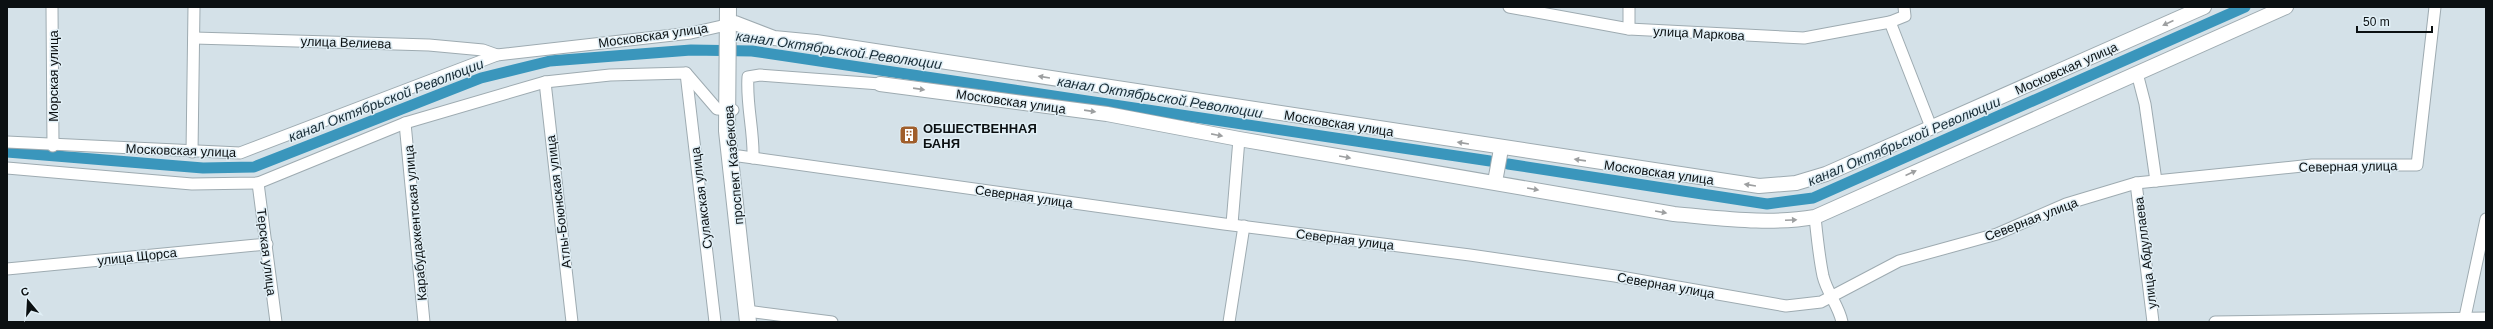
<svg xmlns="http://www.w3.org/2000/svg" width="2493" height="329" font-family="Arial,sans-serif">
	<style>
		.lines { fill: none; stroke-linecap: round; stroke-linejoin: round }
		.canal { stroke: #3a96bc; stroke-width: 11 }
		.minor-casing { stroke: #9eabb1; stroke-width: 13 }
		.major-casing { stroke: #9eabb1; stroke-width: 16 }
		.highway-casing { stroke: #9eabb1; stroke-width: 18 }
		.minor { stroke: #fff; stroke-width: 11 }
		.major { stroke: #fff; stroke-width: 14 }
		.highway { stroke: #fff; stroke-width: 16 }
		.oneway { fill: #9d9fa0 }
		.labels { text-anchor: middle; stroke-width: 3; stroke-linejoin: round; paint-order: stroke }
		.street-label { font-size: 13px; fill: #0b1012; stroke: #e1eff6 }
		.poi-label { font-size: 13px; font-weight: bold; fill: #0b1012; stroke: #e1eff6; text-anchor: start }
		.water-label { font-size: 14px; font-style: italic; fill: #1a2e38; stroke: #e1eff6 }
	</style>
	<rect width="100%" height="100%" fill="#d4e1e8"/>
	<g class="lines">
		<g class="canal">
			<polyline points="7,152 203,168 254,167 481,78 550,61 691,50 752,51 1490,161"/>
			<polyline points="1508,164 1767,204 1813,198 2245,7"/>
		</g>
		<g class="minor-casing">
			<g id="minor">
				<polyline points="52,7 53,146"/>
				<polyline points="1509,7 1629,29 1804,38 1890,22 1905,16 1904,7"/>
				<polyline points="1890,22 1931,127"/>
				<polyline points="1629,29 1629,7"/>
				<polyline points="194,38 429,45 483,50 497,55"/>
				<polyline points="686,73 715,322"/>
				<polyline points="2137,73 2145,104 2156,181"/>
				<polyline points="545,82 572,322"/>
				<polyline points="405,123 424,322"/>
				<polyline points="7,142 240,153 497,55 691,33 735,23"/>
				<polyline points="192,152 194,7"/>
				<polyline points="739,156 1224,224 1470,255 1615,276 1786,306 1821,302 1899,261 1997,234 2066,204 2136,183 2312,165 2417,165 2435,7"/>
				<path d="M 753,158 C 754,131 746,104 748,77 L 760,75 L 880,84"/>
				<polyline points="7,168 192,184 258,183 405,123 545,82 610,75 686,73 717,109 733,110"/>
				<polyline points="258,183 276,322"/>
				<polyline points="2136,183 2153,322"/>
				<path d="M 1815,217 C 1817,236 1819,257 1823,276 C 1827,293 1839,306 1842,322"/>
				<polyline points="1232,224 1239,139"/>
				<polyline points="7,269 267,244"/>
				<polyline points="747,311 832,322"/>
				<polyline points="2465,317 2486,219"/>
				<polyline points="1229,322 1244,226"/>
				<polyline points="2215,322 2486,318"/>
			</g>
		</g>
		<g class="major-casing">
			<g id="major">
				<polyline points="735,23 774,38 816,42 1759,186 1796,183 1826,174 2204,7"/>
				<path d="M 880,84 L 1107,114 L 1239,139 L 1674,214 C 1721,218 1768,225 1815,217 L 2286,7"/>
				<polyline points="1495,182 1501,149"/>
			</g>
		</g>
		<g class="highway-casing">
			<polyline id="highway" points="728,7 727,131 748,322"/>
		</g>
		<use href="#minor" class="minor"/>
		<use href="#major" class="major"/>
		<use href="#highway" class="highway"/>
	</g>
	<defs><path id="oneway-solid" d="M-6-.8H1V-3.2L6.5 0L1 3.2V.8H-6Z"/></defs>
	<g class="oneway">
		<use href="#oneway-solid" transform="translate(2168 23) rotate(156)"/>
		<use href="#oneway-solid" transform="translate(1044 77) rotate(-171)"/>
		<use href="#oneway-solid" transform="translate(919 89) rotate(8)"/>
		<use href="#oneway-solid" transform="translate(1090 111) rotate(8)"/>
		<use href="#oneway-solid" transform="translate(1217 135) rotate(11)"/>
		<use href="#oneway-solid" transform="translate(1463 143) rotate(-171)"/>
		<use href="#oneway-solid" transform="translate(1345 157) rotate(10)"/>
		<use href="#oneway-solid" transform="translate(1580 160) rotate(-172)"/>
		<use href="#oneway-solid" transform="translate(1911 173) rotate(-24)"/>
		<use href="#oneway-solid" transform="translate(1750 185) rotate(-171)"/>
		<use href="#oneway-solid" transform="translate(1533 189) rotate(10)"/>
		<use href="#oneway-solid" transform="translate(1661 212) rotate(10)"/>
		<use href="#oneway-solid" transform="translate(1791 220) rotate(-3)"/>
	</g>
	<defs>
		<g id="building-square" transform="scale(1)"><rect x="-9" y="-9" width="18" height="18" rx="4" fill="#a05e2b" stroke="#e1eff6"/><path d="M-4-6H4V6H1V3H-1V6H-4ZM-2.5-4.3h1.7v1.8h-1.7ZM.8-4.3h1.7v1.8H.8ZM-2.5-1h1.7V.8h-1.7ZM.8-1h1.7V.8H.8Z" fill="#fff"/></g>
	</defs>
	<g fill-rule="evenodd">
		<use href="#building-square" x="909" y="135"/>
	</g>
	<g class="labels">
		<g class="street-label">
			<text transform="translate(1699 33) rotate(3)" y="5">улица Маркова</text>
			<text transform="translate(653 35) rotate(-8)" y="5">Московская улица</text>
			<text transform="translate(346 42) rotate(2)" y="5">улица Велиева</text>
			<text transform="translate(2066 68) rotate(-24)" y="5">Московская улица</text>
			<text transform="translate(53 76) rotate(-90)" y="5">Морская улица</text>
			<text transform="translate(1011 101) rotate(8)" y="5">Московская улица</text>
			<text transform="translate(1339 123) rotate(9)" y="5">Московская улица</text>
			<text transform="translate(181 150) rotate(2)" y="5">Московская улица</text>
			<text transform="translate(733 165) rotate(-95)" y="5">проспект Казбекова</text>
			<text transform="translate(2348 166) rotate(-1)" y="5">Северная улица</text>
			<text transform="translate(1659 172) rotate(8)" y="5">Московская улица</text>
			<text transform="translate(1024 196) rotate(8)" y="5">Северная улица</text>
			<text transform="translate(701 198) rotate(-97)" y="5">Сулакская улица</text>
			<text transform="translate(558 202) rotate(-97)" y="5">Атлы-Боюнская улица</text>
			<text transform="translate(2031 219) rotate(-21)" y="5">Северная улица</text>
			<text transform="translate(415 223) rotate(-95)" y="5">Карабудахкентская улица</text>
			<text transform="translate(1345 239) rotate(7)" y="5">Северная улица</text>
			<text transform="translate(267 252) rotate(83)" y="5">Терская улица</text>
			<text transform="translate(2145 253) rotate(-97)" y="5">улица Абдуллаева</text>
			<text transform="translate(137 256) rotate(-6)" y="5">улица Щорса</text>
			<text transform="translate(1666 285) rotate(10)" y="5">Северная улица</text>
		</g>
		<g class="poi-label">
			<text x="923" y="133">ОБШЕСТВЕННАЯ<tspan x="923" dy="15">БАНЯ</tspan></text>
		</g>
		<g class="water-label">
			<text transform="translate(839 50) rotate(8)" y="5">канал Октябрьской Революции</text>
			<text transform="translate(1160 97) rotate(9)" y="5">канал Октябрьской Революции</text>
			<text transform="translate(386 100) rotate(-21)" y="5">канал Октябрьской Революции</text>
			<text transform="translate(1904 141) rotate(-23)" y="5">канал Октябрьской Революции</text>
		</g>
	</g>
	<rect width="2493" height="329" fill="none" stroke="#0b1012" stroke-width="16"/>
	<g transform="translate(28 301) rotate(342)" stroke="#e1eff6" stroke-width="3" paint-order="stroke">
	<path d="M0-3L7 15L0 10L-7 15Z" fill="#0b1012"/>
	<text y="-6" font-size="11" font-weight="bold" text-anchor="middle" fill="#0b1012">С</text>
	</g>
	<path d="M2357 26v6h75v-6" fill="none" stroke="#0b1012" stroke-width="2"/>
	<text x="2363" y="26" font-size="12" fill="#0b1012" stroke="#e1eff6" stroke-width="3" paint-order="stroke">50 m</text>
</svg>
